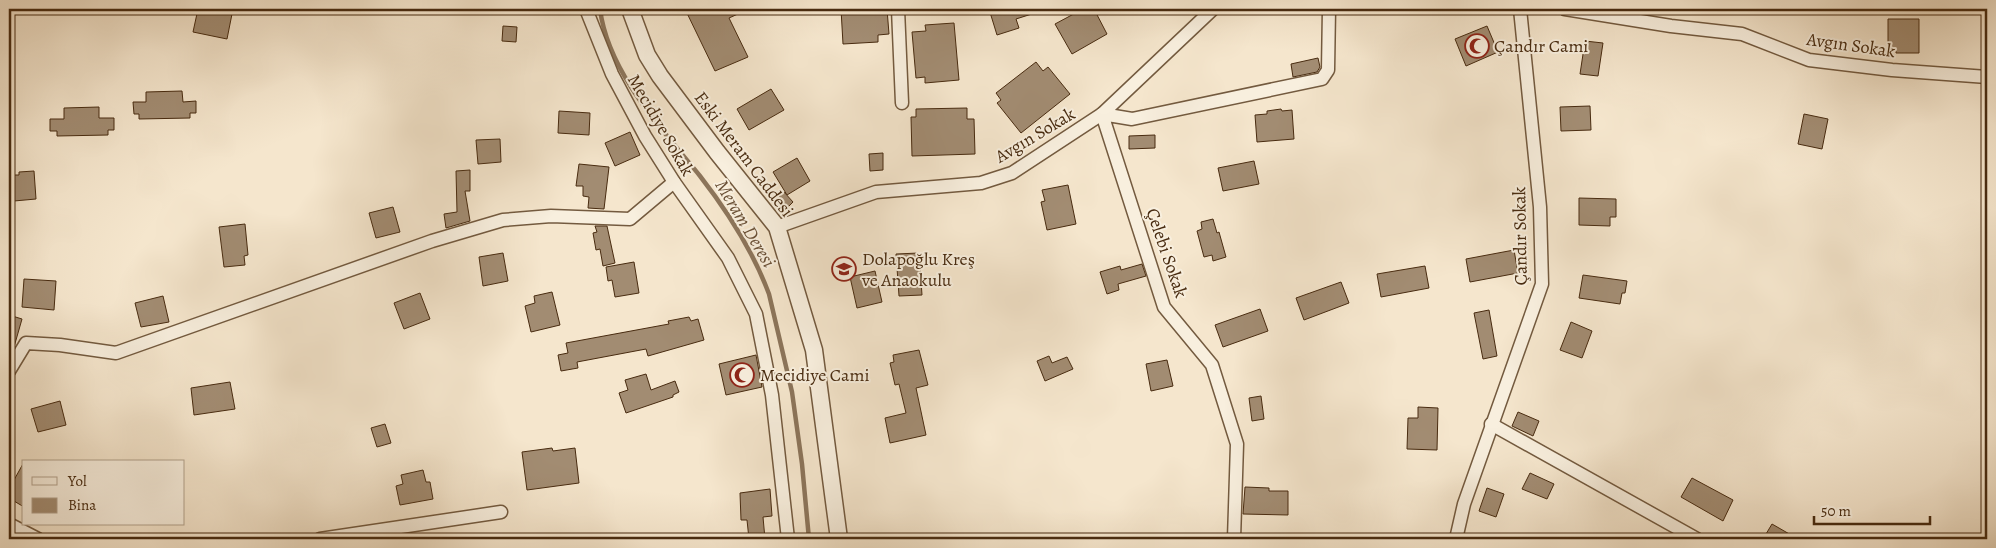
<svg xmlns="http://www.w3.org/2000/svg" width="1996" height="548" font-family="Alegreya,serif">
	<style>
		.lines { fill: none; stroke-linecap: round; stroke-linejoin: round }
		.stream { stroke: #8c755b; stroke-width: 4.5 }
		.building { fill: #a28c72; stroke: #482b10 }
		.minor-casing { stroke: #735a3f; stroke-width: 15 }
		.tertiary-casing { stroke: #735a3f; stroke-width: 19 }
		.minor { stroke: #f8efde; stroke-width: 12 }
		.tertiary { stroke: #f8efde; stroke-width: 16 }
		.labels { text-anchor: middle; stroke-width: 4; stroke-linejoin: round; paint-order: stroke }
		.street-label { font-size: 18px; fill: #482b10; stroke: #f8efde }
		.poi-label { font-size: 18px; fill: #482b10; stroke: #f8efde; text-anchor: start }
		.water-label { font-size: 19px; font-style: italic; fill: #6a5036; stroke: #f8efde }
	</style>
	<rect width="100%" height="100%" fill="#f5e6cd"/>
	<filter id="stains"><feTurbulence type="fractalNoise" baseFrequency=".004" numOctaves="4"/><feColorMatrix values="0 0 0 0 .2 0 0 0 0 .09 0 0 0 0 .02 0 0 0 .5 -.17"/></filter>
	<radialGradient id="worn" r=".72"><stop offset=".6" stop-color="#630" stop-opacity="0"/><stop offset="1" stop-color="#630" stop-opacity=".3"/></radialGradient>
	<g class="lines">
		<path class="stream" d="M 600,9 C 608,72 661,128 700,176 C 728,212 753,251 769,294 L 792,392 L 802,464 L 809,539"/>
	</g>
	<g class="building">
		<polygon points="198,9 233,9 227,39 193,32"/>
		<polygon points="685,9 749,9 729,18 748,57 715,71"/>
		<polygon points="841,9 887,9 889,34 878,35 878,42 843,44"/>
		<polygon points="989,9 1038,9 1038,12 1016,19 1019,28 997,35"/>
		<polygon points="1083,9 1094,9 1107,34 1072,54 1055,24"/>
		<polygon points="1888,19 1919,19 1919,53 1896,53 1896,49 1888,49"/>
		<polygon points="954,23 959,80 925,83 925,77 916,78 912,32 926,31 925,25"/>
		<polygon points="503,26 517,27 516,42 502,41"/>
		<polygon points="1487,26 1498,52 1466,66 1455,39"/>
		<polygon points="1585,41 1603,43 1598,76 1580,74"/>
		<polygon points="1318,58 1320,67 1317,72 1293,77 1291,64"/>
		<polygon points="1036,62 1043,71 1048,67 1070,94 1021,133 997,103 1001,100 996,93"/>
		<polygon points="771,89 784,110 749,130 737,109"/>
		<polygon points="182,91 183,102 196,101 196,113 190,113 190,118 139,119 139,114 134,114 133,102 146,102 146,92"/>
		<polygon points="1590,106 1591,130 1561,131 1560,107"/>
		<polygon points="99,107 99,118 114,118 114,130 108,130 108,135 57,136 57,131 50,131 50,119 64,119 64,108"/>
		<polygon points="967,108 967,119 974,119 975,154 912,156 911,117 916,117 916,109"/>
		<polygon points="1281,109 1282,111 1292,110 1294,139 1257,142 1255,115 1267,114 1267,111"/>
		<polygon points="559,111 590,113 589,135 558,133"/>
		<polygon points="1804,114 1828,119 1822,149 1798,144"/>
		<polygon points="630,132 640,155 615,166 605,143"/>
		<polygon points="1155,135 1155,148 1129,149 1129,136"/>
		<polygon points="500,139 501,162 478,164 476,140"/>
		<polygon points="883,153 883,170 870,171 869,154"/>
		<polygon points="797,158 810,181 787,195 773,172"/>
		<polygon points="1254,161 1259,184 1223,191 1218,168"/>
		<polygon points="579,164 609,167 604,209 588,208 589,197 583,196 583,186 576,186"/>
		<polygon points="470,170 470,191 465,191 470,221 446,228 444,214 457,212 456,171"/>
		<polygon points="34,171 36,199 14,201 13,175 19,175 19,172"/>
		<polygon points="1068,185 1076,224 1047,230 1041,202 1045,201 1042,190"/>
		<polygon points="784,192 793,202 784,211 775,201"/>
		<polygon points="1579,198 1616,199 1616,217 1610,217 1610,226 1579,225"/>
		<polygon points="393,207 400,232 376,238 369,213"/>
		<polygon points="1213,219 1217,233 1219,232 1226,257 1213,261 1212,255 1204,257 1197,231 1202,229 1201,222"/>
		<polygon points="245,224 248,255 244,256 245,265 224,267 219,227"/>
		<polygon points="595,226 607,226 615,263 603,266 600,249 596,250 593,233 597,232"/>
		<polygon points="1514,250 1518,273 1470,282 1466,259"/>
		<polygon points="503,253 508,281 483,286 479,257"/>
		<polygon points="919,253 922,295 899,296 896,254"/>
		<polygon points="634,262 639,293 615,297 612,280 608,281 606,267"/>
		<polygon points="1142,264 1146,276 1118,284 1119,290 1107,294 1100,272 1120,266 1121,270"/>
		<polygon points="1425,266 1429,288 1381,297 1377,274"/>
		<polygon points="875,271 882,302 857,308 850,277"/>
		<polygon points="1583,275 1627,281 1625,293 1622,293 1620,304 1579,298"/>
		<polygon points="24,279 56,281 54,310 22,307"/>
		<polygon points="1341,282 1349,303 1304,320 1296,298"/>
		<polygon points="552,292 560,325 531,332 525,306 535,303 534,296"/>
		<polygon points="420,293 430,319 404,329 394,303"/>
		<polygon points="163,296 169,322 141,327 135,303"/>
		<polygon points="1260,309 1268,331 1223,347 1215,325"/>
		<polygon points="1489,310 1497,356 1483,359 1474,313"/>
		<polygon points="9,315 22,319 14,347 10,354"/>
		<polygon points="689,317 691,321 698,319 704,340 648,356 646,349 577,362 578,368 561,371 558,355 568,353 566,343 669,324 668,321"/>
		<polygon points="1571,322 1592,331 1582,358 1560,350"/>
		<polygon points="919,350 928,385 916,388 926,435 890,443 885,418 906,413 899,384 895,385 890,363 894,362 893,355"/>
		<polygon points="756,355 762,387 726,395 719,364"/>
		<polygon points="1049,356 1052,363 1067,357 1073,369 1045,381 1037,361"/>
		<polygon points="1167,360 1173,386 1151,391 1146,364"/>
		<polygon points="646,374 651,390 675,381 679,392 673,395 673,397 626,413 619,393 628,390 625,380"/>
		<polygon points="230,382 235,409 194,415 191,388"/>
		<polygon points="1261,396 1264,419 1252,421 1249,398"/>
		<polygon points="60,401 66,425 38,432 31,409"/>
		<polygon points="1418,407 1438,408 1437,450 1407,449 1408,418 1418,418"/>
		<polygon points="1518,412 1539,421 1533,436 1512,426"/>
		<polygon points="385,424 391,443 377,447 371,428"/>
		<polygon points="552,448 553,451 575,448 579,483 527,490 522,452"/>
		<polygon points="24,462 24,507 9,498 9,489"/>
		<polygon points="423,470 426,482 430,482 433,499 400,505 396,486 403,484 401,475"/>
		<polygon points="1530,473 1554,484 1547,499 1522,489"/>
		<polygon points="1692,478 1733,500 1723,521 1681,497"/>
		<polygon points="1245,487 1269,488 1269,491 1288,491 1288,515 1243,514"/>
		<polygon points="1487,488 1504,494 1496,517 1479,511"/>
		<polygon points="770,489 772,516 763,517 765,539 749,539 747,520 741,520 740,493"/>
		<polygon points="1772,524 1798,539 1763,539"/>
	</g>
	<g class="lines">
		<g class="minor-casing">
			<g id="minor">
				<polyline points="586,9 612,74 645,136 674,182 728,258 756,314 772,395 788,539"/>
				<polyline points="898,9 902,103"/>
				<polyline points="1565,9 1671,26 1742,34 1809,60 1892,70 1987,77"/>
				<polyline points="777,227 876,192 981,183 1012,173 1102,114 1213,9"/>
				<polyline points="9,371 26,343 60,345 116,353 432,241 503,220 551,216 630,219 674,182"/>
				<polyline points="1491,424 1697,539"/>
				<polyline points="9,524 38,539"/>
				<polyline points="320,539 501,512"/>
				<polyline points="1234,539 1237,444 1212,365 1164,307 1102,114 1132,119 1322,79 1328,70 1329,9"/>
				<polyline points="1456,539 1464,504 1542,284 1540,207 1520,9"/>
			</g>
		</g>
		<g class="tertiary-casing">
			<polyline id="tertiary" points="630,9 647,55 660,76 717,152 777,227 814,350 839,539"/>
		</g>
		<use href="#minor" class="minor"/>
		<use href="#tertiary" class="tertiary"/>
	</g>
	<defs>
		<g id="mosque-ring" transform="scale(1.25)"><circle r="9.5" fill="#f8efde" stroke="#8f2418" stroke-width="1.5"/><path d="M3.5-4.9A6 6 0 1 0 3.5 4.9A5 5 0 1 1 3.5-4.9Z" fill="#8f2418"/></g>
		<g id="school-ring" transform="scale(1.25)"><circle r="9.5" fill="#f8efde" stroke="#8f2418" stroke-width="1.5"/><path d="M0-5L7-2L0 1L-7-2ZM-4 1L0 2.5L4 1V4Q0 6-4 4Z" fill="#8f2418"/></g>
	</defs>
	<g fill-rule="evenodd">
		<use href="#mosque-ring" x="1477" y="46"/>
		<use href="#school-ring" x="844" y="269"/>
		<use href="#mosque-ring" x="742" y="375"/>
	</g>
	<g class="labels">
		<g class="street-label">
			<text transform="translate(1851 45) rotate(8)" y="6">Avgın Sokak</text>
			<text transform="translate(661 125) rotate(60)" y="6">Mecidiye Sokak</text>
			<text transform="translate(1035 135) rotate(-31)" y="6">Avgın Sokak</text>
			<text transform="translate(744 154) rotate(53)" y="6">Eski Meram Caddesi</text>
			<text transform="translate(1520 236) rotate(-91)" y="6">Çandır Sokak</text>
			<text transform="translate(1167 253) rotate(71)" y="6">Çelebi Sokak</text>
		</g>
		<g class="poi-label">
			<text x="1494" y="52">Çandır Cami</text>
			<text x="862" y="265">Dolapoğlu Kreş<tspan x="862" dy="21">ve Anaokulu</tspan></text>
			<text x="760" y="381">Mecidiye Cami</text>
		</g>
		<g class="water-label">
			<text transform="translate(746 223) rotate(59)" y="7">Meram Deresi</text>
		</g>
	</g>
	<rect width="1996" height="548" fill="none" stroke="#f5e6cd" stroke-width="30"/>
	<rect x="10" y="10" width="1976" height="528" fill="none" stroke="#482b10" stroke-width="2.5"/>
	<rect x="15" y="15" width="1966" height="518" fill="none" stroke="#482b10"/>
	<rect x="22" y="460" width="162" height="65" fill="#f8efde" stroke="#b2a18c"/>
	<rect x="32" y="477" width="25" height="8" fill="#f8efde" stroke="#b2a18c"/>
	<text x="68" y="486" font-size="15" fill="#482b10">Yol</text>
	<rect x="32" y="498" width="25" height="15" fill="#a28c72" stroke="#b2a18c"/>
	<text x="68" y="510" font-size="15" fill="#482b10">Bina</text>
	<path d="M1814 516v8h116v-8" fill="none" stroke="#482b10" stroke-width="2.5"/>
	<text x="1821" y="516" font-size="15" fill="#482b10" stroke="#f8efde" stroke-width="4" paint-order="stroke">50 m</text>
	<rect width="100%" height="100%" filter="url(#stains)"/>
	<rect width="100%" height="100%" fill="url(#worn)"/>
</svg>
